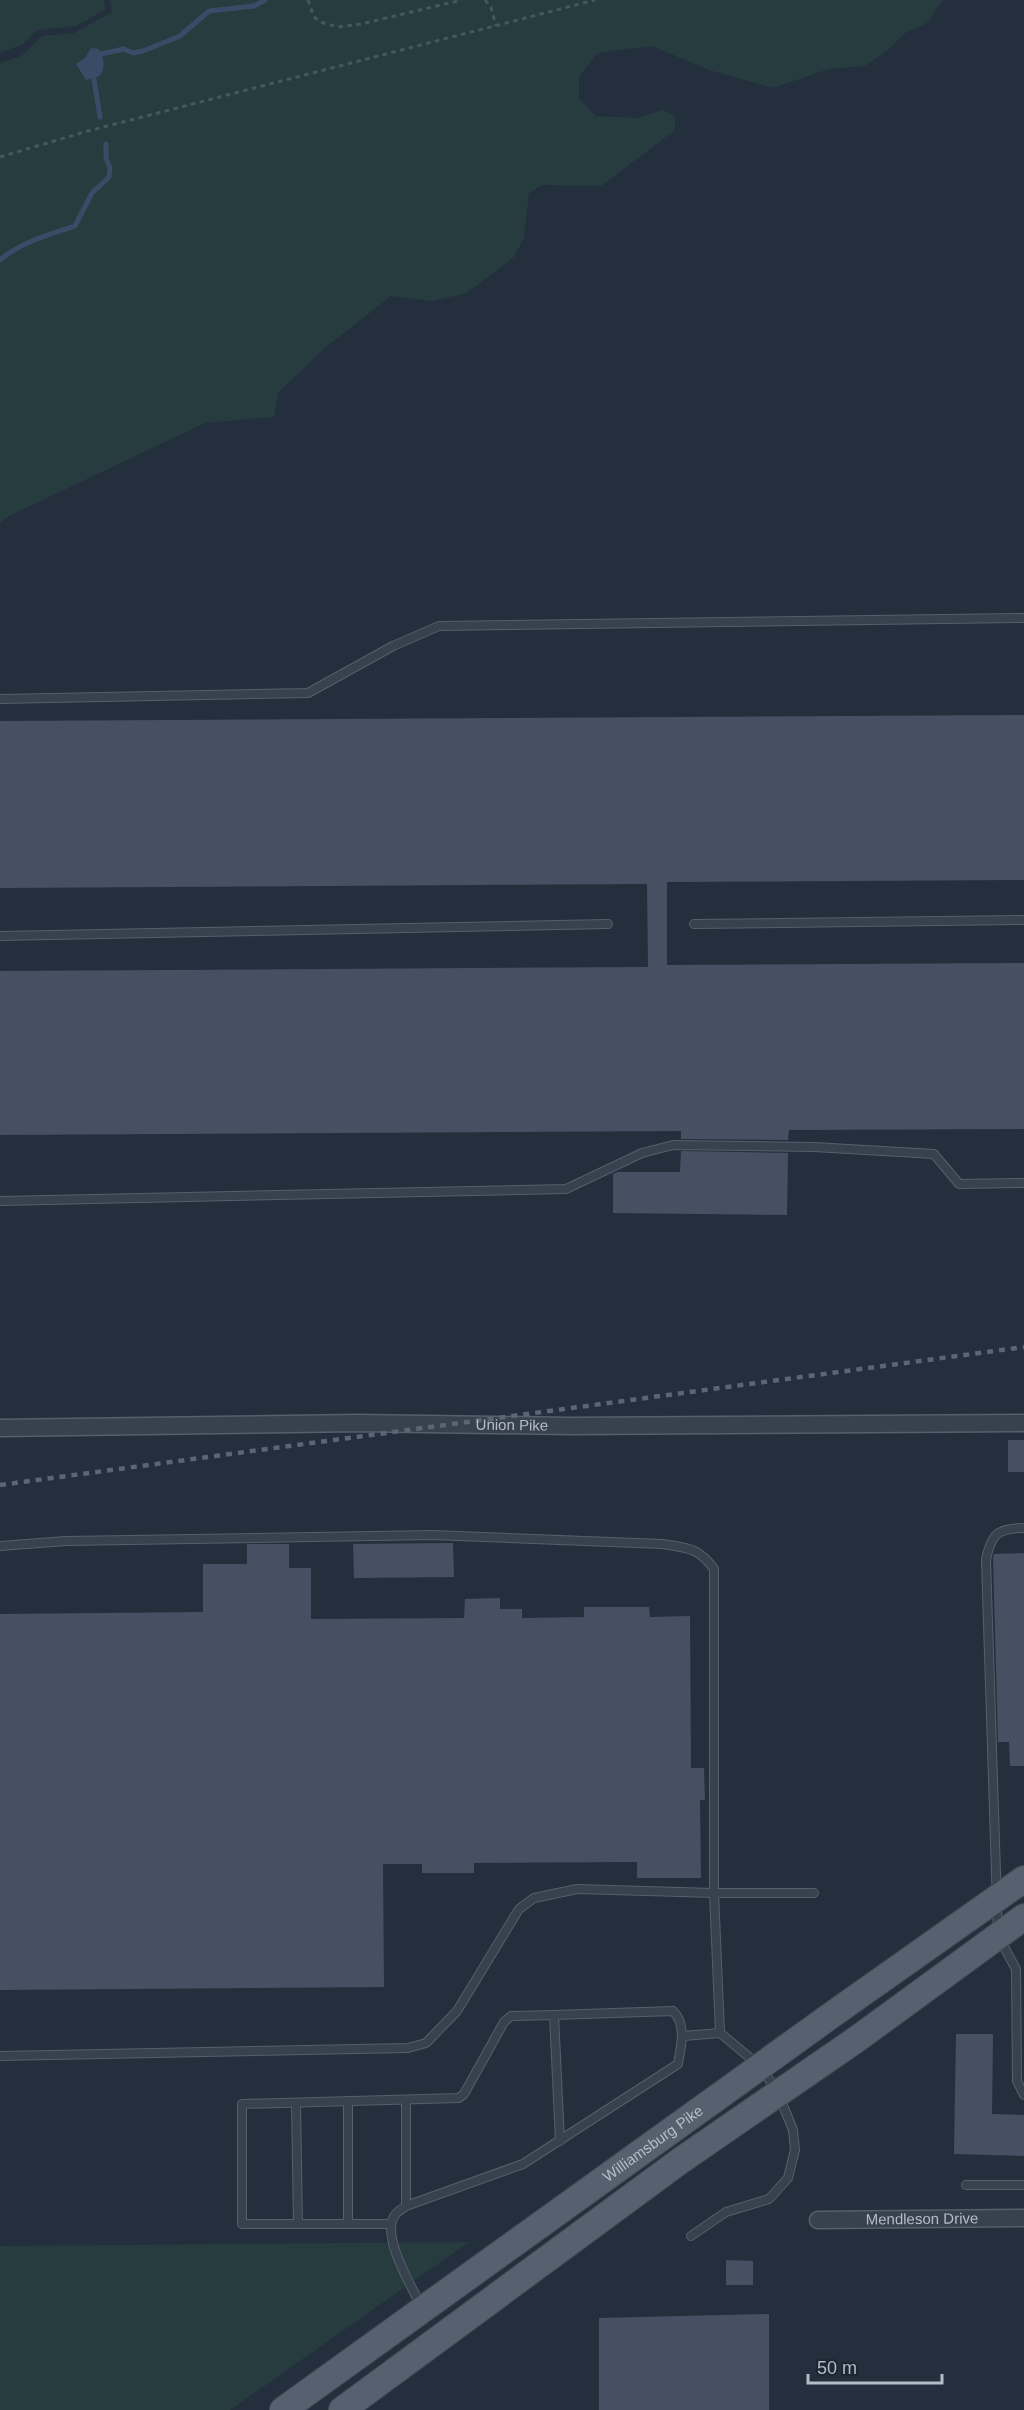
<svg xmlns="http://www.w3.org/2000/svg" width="1024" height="2410" font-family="Helvetica,sans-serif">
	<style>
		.green { fill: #263c3f }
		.water { fill: #394c67 }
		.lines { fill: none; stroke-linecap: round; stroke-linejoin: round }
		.stream { stroke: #394c67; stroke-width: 5 }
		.building { fill: #455162 }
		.lane-casing { stroke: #565f6c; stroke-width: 10 }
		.street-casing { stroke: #565f6c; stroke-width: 19 }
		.primary-casing { stroke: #414a57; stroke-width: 28 }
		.path { stroke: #44595c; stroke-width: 3; stroke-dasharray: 4.5 4.5; stroke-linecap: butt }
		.lane { stroke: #38414e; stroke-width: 8 }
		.street { stroke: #38414e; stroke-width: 16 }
		.primary { stroke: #56606e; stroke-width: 26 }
		.rail { stroke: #5a6575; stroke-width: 4.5; stroke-dasharray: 6 6; stroke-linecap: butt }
		.labels { text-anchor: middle; stroke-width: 5; stroke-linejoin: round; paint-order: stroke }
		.street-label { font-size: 15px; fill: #b4bcc9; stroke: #1d2633 }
	</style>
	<rect width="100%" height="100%" fill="#242f3e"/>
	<g class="green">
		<polygon points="0,0 104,0 105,10 76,26 37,30 23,44 0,53"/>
		<polygon points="110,0 943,0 927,23 905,33 887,51 865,66 829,69 773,88 709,70 652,46 598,53 579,76 579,99 596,116 638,118 662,110 675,116 675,130 601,186 542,185 529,193 524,238 514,257 479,284 464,294 431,301 391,296 326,347 278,393 274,417 205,423 7,517 0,523 0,63 21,56 42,36 74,33 112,12"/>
		<polygon points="469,2242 230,2410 0,2410 0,2246"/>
	</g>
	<path class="water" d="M 91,48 L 99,49 C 104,60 106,65 100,76 L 86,80 L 76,64 L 85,58 Z"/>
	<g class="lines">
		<g class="stream">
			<polyline points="101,54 124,49 133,53 143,51 180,36 209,11 254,6 265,0"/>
			<polyline points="94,79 100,117"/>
			<path d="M 0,260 C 23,241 48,235 75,226 L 92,193 L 109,177 L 110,168 L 106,158 L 106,144"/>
		</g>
	</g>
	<g class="building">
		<polygon points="1024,715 1024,880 667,882 667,965 1024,963 1024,1129 789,1130 788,1140 681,1139 681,1131 0,1135 0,971 648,967 647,884 0,888 0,721"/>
		<polygon points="681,1151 788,1153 787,1215 613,1213 613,1174 618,1172 680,1172"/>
		<rect x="1008" y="1440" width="16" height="32"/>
		<polygon points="453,1543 454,1577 354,1578 353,1544"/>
		<polygon points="247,1544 289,1544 289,1568 311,1568 311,1619 464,1618 465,1599 500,1598 500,1609 522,1609 522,1618 584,1617 584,1607 649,1607 650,1617 690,1616 691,1768 704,1768 705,1800 700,1800 701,1878 637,1878 637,1862 474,1863 474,1873 422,1873 422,1864 383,1864 384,1987 0,1990 0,1614 203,1612 203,1564 247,1564"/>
		<polygon points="1024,1553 1024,1766 1010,1766 1009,1742 998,1742 993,1558 994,1554"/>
		<polygon points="956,2034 993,2034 992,2114 1024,2115 1024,2156 954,2154"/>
		<polygon points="726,2260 753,2261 753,2285 726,2285"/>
		<polygon points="769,2314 769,2410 599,2410 599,2318"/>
	</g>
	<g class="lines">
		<g class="lane-casing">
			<g id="lane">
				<polyline points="0,699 308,693 393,646 439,626 1024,618"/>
				<polyline points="694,924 1024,920"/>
				<polyline points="0,936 608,924"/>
				<polyline points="0,1201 566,1189 642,1153 673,1145 814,1147 934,1154 959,1184 1024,1183"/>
				<path d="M 1024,1528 C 998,1528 991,1534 986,1560 L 998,1936 L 1016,1969 L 1017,2081 L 1024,2095"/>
				<path d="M 0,1546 L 66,1541 L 432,1535 L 662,1544 C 687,1548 698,1547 714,1569 L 714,1893 L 577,1889 L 534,1898 L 519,1909 L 457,2011 L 426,2043 L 408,2048 L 0,2056"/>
				<polyline points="720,2033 714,1893 814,1893"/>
				<polyline points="683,2036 720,2033 761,2067 778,2093 793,2130 795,2150 788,2178 769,2199 726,2212 691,2236"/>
				<polyline points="296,2103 298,2224"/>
				<polyline points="966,2185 1024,2185"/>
				<polyline points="406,2206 406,2101"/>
				<polyline points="348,2224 348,2102"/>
				<polyline points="391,2224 242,2224 242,2104 459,2098 464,2094 504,2022 511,2016 554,2015 560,2141"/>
				<path d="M 421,2306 C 412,2287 380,2235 395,2215 C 397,2211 403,2209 406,2206 L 523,2164 L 678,2064 C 681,2046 687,2025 673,2011 L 554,2015"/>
			</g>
		</g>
		<g class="street-casing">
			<g id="street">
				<path id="s1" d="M 0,1428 L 358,1423 L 570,1426 L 1024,1423"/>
				<path id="s2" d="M 818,2220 L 1024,2218"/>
			</g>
		</g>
		<g class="primary-casing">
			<g id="primary">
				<path id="s3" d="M 283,2410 L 833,2014 L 1024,1879"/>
				<polyline points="342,2410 680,2161 857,2039 1024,1917"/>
			</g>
		</g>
		<g class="path">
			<polyline points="308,0 314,17 320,22 338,27 361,24 462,0"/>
			<polyline points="485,0 491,7 496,26"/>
			<polyline points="0,157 88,131 595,0"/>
		</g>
		<use href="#lane" class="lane"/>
		<use href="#street" class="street"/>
		<use href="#primary" class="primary"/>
		<polyline class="rail" points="0,1485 1024,1347"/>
	</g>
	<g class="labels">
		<g class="street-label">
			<text dy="5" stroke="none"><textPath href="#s1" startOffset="512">Union Pike</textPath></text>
			<text dy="5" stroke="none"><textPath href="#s3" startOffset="456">Williamsburg Pike</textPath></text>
			<text dy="5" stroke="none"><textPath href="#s2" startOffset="104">Mendleson Drive</textPath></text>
		</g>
	</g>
	<path d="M808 2374v9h134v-9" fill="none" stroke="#b4bcc9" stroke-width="3"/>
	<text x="817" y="2374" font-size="18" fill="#b4bcc9" stroke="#1d2633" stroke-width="4.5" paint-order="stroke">50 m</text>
</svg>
